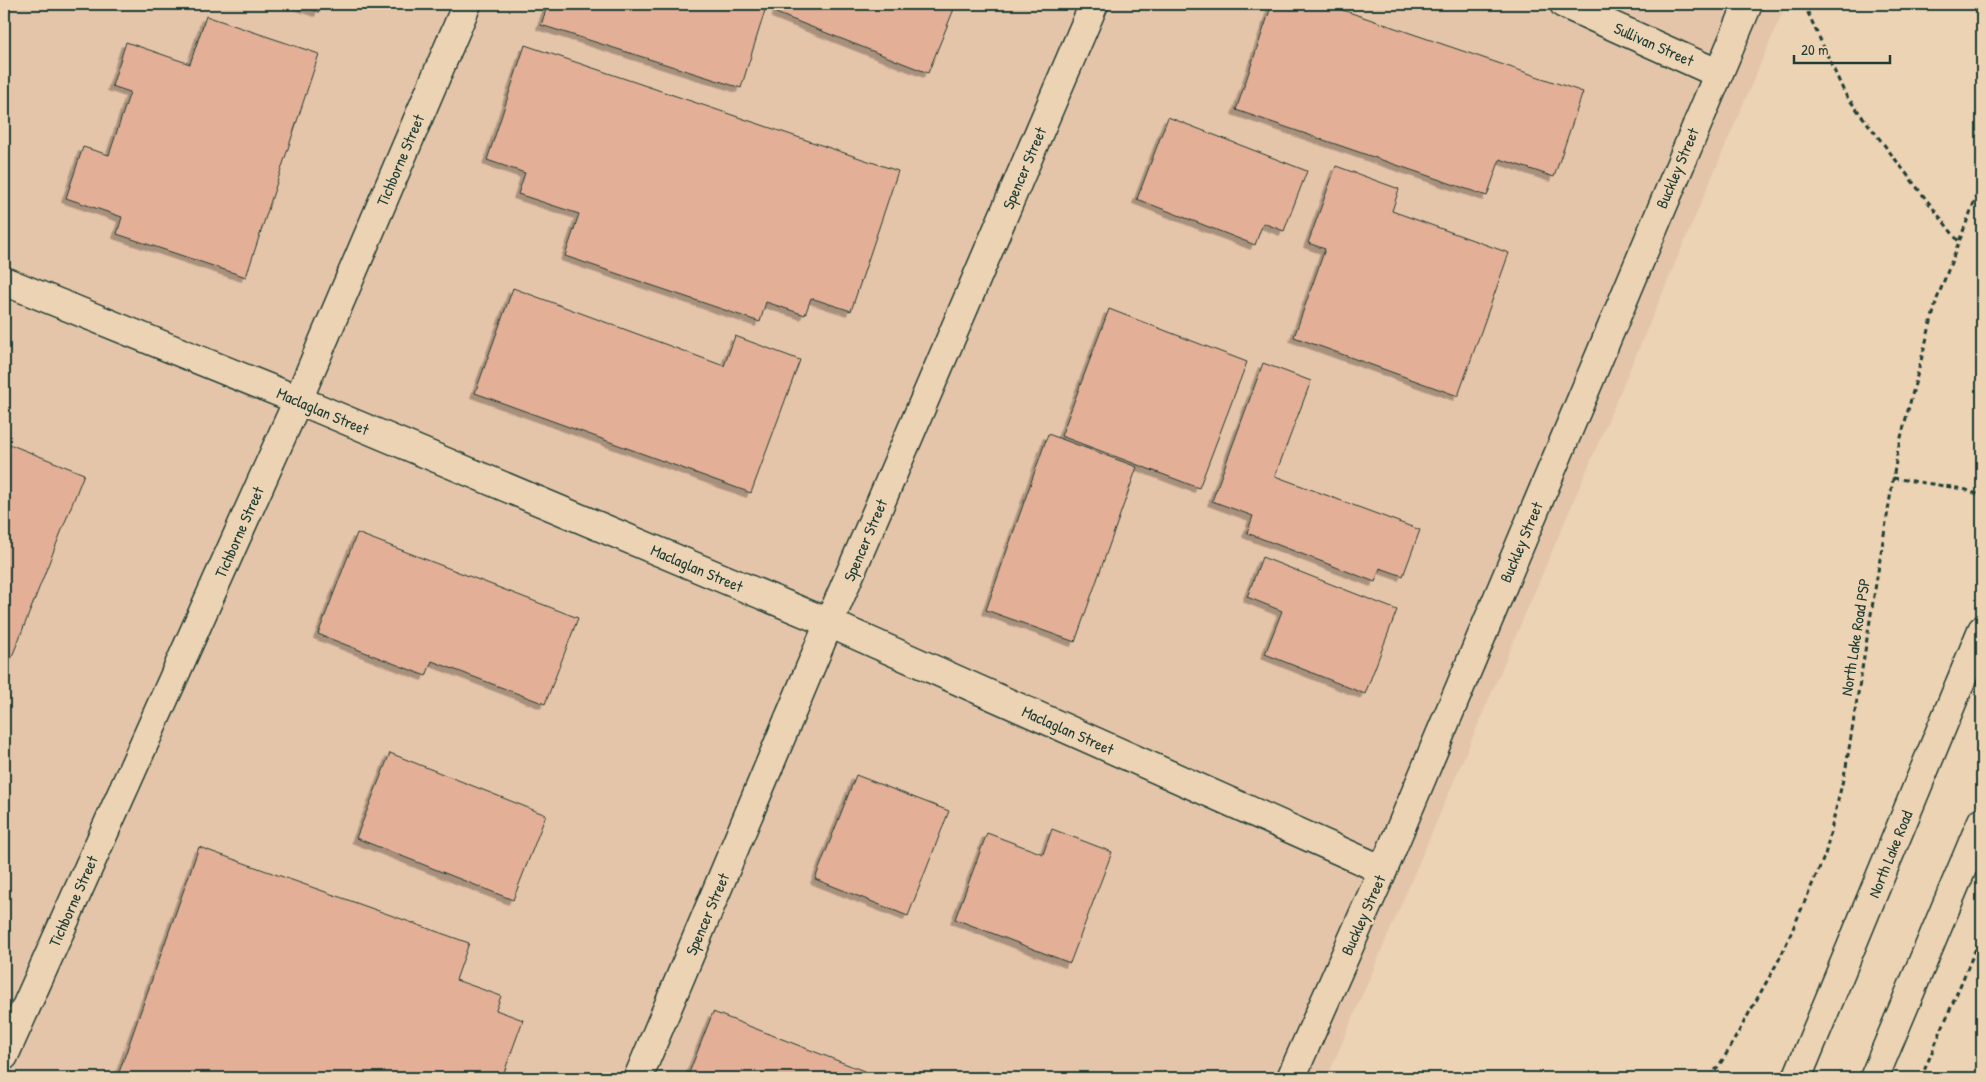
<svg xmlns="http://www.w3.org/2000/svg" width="1986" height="1082" font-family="'Patrick Hand',sans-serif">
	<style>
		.built { fill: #e5c5a9 }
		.building { fill: #e3af96; stroke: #1f3d34; filter: url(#shadow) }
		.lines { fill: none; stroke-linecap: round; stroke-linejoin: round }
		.street-casing { stroke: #1f3d34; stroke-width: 31 }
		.primary-casing { stroke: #1f3d34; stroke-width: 31 }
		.path { stroke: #1f3d34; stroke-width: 3; stroke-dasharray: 5 4; stroke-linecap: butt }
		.street { stroke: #ecd3b4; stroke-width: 28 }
		.primary { stroke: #ecd3b4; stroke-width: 28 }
		.labels { text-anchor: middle; stroke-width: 5; stroke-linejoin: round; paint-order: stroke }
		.street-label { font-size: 16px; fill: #1f3d34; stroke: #ecd3b4 }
	</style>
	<defs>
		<filter id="shadow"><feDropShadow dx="-4.5" dy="4.5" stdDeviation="0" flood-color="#0004"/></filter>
	</defs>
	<rect width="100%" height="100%" fill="#ecd3b4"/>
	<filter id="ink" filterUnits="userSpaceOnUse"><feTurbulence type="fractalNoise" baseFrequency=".02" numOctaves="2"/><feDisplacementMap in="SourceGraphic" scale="10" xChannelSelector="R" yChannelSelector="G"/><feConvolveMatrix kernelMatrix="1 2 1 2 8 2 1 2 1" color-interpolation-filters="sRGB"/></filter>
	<g filter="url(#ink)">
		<polygon class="built" points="4,4 1786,4 1327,1078 4,1078"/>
		<g class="building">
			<polygon points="295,4 322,4 319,12"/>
			<polygon points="548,4 767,4 741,88 541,25"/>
			<polygon points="779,4 956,4 928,73 776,13"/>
			<polygon points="1272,4 1325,4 1583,92 1554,177 1500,159 1487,196 1236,110"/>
			<polygon points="206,16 319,54 246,277 117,234 122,217 66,198 83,147 109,155 130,92 112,86 126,42 190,64"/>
			<polygon points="525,45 898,171 851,311 811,298 805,315 766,302 760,322 565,256 579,214 518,194 525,173 487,160"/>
			<polygon points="1168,117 1307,171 1284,231 1263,223 1255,245 1137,199"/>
			<polygon points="1336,166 1399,189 1392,211 1509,253 1458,396 1294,337 1325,249 1308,243"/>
			<polygon points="513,288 724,366 735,336 800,360 751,493 475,393"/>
			<polygon points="1109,309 1247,362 1199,488 1061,436"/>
			<polygon points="1263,363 1311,381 1275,476 1420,530 1403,576 1380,568 1375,582 1247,533 1253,516 1212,501"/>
			<polygon points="1048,434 1137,467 1075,642 986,610"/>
			<polygon points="4,442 84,474 4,677"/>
			<polygon points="357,533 578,618 545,704 432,661 426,676 318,634"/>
			<polygon points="1262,557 1397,610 1365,694 1265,654 1282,611 1247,597"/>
			<polygon points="390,753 546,815 513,900 356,838"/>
			<polygon points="856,775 949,811 908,916 815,879"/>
			<polygon points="1052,829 1112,852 1070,963 955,919 987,833 1043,854"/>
			<polygon points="199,847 469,943 456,980 501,996 496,1010 523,1020 502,1078 117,1078"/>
			<polygon points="713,1012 882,1078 687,1078"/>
		</g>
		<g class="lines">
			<g class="street-casing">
				<g id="street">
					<polyline points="1564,4 1717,73"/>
					<polyline points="4,281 298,400 829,623 1383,870"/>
					<polyline points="4,1056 298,400 467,4"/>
					<polyline points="638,1078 829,623 1094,4"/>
					<polyline points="1291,1078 1383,870 1748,4"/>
				</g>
			</g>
			<g class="primary-casing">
				<g id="primary">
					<polyline points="1797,1078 1982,630"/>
					<polyline points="1874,1078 1982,821"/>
				</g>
			</g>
			<g class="path">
				<polyline points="1804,4 1845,94 1959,242"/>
				<polyline points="1893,478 1964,489 1982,496"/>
				<polyline points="1710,1078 1724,1058 1781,956 1825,855 1846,767 1898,449 1937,299 1982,182"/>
				<polyline points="1921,1078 1982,934"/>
			</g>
			<use href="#street" class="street"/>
			<use href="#primary" class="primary"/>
		</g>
	</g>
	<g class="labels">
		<g class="street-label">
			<text transform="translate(1654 44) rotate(24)" y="6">Sullivan Street</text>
			<text transform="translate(400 160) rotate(-67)" y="6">Tichborne Street</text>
			<text transform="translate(1024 168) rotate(-67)" y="6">Spencer Street</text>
			<text transform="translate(1677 168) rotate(-67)" y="6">Buckley Street</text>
			<text transform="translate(323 411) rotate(23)" y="6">Maclaglan Street</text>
			<text transform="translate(239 532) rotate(-66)" y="6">Tichborne Street</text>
			<text transform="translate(865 540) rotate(-67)" y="6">Spencer Street</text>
			<text transform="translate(1521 542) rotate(-67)" y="6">Buckley Street</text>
			<text transform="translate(697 568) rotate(23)" y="6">Maclaglan Street</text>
			<text transform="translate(1855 637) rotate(-81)" y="6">North Lake Road PSP</text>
			<text transform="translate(1068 730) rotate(24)" y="6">Maclaglan Street</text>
			<text transform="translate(1890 854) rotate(-68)" y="6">North Lake Road</text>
			<text transform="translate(73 901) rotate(-66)" y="6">Tichborne Street</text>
			<text transform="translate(707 914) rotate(-67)" y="6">Spencer Street</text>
			<text transform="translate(1363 915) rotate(-66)" y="6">Buckley Street</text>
		</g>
	</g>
	<rect width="1986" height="1082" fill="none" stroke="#ecd3b4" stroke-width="20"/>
	<rect x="10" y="10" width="1966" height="1062" fill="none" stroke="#1f3d34" stroke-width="2" filter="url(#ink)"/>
	<path d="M1794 55v8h96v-8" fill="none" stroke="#1f3d34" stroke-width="2.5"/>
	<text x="1801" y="55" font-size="15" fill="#1f3d34" stroke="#ecd3b4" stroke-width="4" paint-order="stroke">20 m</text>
</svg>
